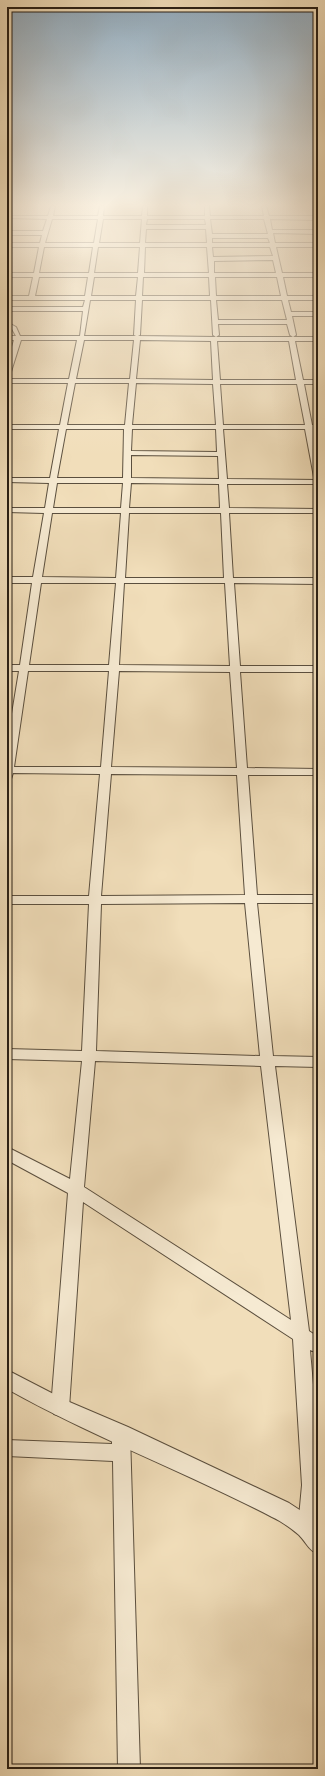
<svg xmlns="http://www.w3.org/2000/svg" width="325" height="1776" font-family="Vollkorn,serif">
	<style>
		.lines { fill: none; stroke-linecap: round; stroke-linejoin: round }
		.minor-casing { stroke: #5b4f3e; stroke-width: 2 }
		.tertiary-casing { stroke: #5b4f3e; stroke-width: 2 }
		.minor { fill: #f6ead2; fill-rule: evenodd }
		.tertiary { fill: #f6ead2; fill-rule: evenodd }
	</style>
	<rect width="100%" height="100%" fill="#f1deba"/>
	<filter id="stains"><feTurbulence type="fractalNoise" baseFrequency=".005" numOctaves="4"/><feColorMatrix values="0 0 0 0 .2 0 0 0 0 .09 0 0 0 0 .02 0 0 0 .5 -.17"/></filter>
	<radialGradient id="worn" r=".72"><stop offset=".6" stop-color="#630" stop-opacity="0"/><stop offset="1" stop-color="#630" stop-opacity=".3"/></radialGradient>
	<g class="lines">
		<g class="minor-casing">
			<g id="minor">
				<path d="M 51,206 L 55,206 L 53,216 L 98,216 L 100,206 L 104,206 L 103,216 L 142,216 L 143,206 L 147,206 L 147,216 L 205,216 L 205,206 L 209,206 L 210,216 L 264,216 L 262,206 L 266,206 L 269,216 L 318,216 L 318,220 L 270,219 L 272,230 L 318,230 L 318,234 L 273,233 L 275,243 L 318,243 L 318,247 L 276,247 L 282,273 L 318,273 L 318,277 L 283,277 L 287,296 L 318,296 L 318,300 L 288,300 L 291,312 L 318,312 L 318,316 L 292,316 L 296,335 L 293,337 L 290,335 L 287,324 L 218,324 L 219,335 L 216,337 L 318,337 L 318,341 L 295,341 L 303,380 L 318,380 L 318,384 L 304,384 L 312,425 L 318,425 L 318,429 L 313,429 L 318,457 L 318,479 L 314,477 L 305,429 L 223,429 L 227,479 L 318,480 L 318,484 L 227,484 L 229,508 L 318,509 L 318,513 L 229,513 L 233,578 L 318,578 L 318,584 L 234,583 L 240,666 L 318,666 L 318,672 L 240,672 L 247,768 L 318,769 L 318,775 L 248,775 L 257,895 L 318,895 L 318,903 L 257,903 L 273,1056 L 318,1057 L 318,1067 L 275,1066 L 309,1331 L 318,1337 L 318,1353 L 310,1350 C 314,1395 318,1440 318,1486 C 318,1502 320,1520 314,1534 L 307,1537 L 300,1534 L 298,1528 L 302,1485 L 293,1339 L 83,1202 L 69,1408 L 66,1414 L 60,1416 L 54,1414 L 51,1408 L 68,1193 L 7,1160 L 7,1147 L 70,1179 L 82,1061 L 7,1059 L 7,1049 L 82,1051 L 89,904 L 7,904 L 7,896 L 89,896 L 100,774 L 13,773 L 11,779 L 7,780 L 7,744 L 19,671 L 7,671 L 7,665 L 20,665 L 32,583 L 7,583 L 7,577 L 33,577 L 44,513 L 7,512 L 7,508 L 45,508 L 49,483 L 7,482 L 7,478 L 50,478 L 59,429 L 7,429 L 7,425 L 60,425 L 68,383 L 7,383 L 7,379 L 69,379 L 77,340 L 21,340 L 10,375 L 7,377 L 7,364 L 14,340 L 7,340 L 7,336 L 16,336 L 12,329 L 7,327 L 7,322 L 16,327 L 20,336 L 80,336 L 83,311 L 7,311 L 7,307 L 83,307 L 85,300 L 7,300 L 7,296 L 29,296 L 33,277 L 7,277 L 7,273 L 34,273 L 39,247 L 7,247 L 7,243 L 40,243 L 42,235 L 7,235 L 7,231 L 43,231 L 47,219 L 7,218 L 7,216 L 48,216 ZM 52,219 L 98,219 L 94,243 L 45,243 ZM 103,219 L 142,219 L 140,243 L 99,243 ZM 147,219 L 205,219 L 206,225 L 146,225 ZM 210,219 L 264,219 L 268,234 L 212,234 ZM 146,229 L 206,229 L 207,243 L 145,243 ZM 212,238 L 268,238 L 270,243 L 212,243 ZM 44,247 L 93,247 L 89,273 L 39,273 ZM 98,247 L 140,247 L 138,273 L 94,273 ZM 145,247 L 207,247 L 209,273 L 144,273 ZM 212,247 L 270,247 L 273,256 L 213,257 ZM 273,260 L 276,273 L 214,273 L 214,261 ZM 39,277 L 88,277 L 85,296 L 35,296 ZM 94,277 L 138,277 L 136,296 L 91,296 ZM 143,277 L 209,277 L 210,296 L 142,296 ZM 215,277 L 277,277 L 281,296 L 216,296 ZM 90,300 L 136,300 L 134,335 L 136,336 L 84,336 ZM 142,300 L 211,300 L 213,335 L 216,337 L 138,336 L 140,335 ZM 216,300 L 282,300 L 287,320 L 218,320 ZM 84,340 L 134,340 L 130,379 L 76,379 ZM 140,340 L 211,341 L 213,380 L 136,379 ZM 217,341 L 289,341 L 296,380 L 220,380 ZM 75,383 L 129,383 L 125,425 L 67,425 ZM 136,383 L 213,384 L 216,425 L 132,425 ZM 220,384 L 297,384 L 305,425 L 223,425 ZM 66,429 L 124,429 L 123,478 L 57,478 ZM 132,429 L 216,429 L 217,452 L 131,451 ZM 131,455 L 218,456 L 219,479 L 131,478 ZM 57,483 L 123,483 L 121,508 L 53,508 ZM 131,483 L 219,484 L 220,508 L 129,508 ZM 52,513 L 121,513 L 116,578 L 42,577 ZM 129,513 L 221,513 L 224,578 L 125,578 ZM 41,583 L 116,583 L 109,665 L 29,665 ZM 124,583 L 225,583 L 230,666 L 119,665 ZM 28,671 L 109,671 L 101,767 L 14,767 ZM 119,671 L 230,672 L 237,768 L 111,767 ZM 111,774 L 237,775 L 245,895 L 101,896 ZM 245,903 L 260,1056 L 96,1051 L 101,904 ZM 95,1061 L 261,1066 L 291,1320 L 84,1187 Z"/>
				<polygon points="121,1426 127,1428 130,1434 140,1769 118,1769 113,1461 7,1456 7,1440 112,1444 112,1434 115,1428"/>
			</g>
		</g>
		<g class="tertiary-casing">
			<path id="tertiary" d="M 7,1370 L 67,1401 L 128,1427 L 289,1503 L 315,1520 L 318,1525 L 318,1554 C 308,1550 307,1543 299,1535 C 292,1529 281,1521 272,1517 C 185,1472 93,1437 7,1389 Z"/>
		</g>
		<use href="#minor" class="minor"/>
		<use href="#tertiary" class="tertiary"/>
	</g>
	<linearGradient id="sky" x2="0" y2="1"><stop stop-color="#90abbf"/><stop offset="0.45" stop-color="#f9f0e0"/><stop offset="1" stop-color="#f9f0e0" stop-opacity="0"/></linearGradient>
	<rect width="325" height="455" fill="url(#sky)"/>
	<rect width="325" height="1776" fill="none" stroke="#f1deba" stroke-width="24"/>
	<rect x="8" y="8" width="309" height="1760" fill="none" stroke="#291f15" stroke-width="2"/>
	<rect x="12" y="12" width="301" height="1752" fill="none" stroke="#291f15"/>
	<rect width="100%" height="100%" filter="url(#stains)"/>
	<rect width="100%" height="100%" fill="url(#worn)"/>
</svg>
